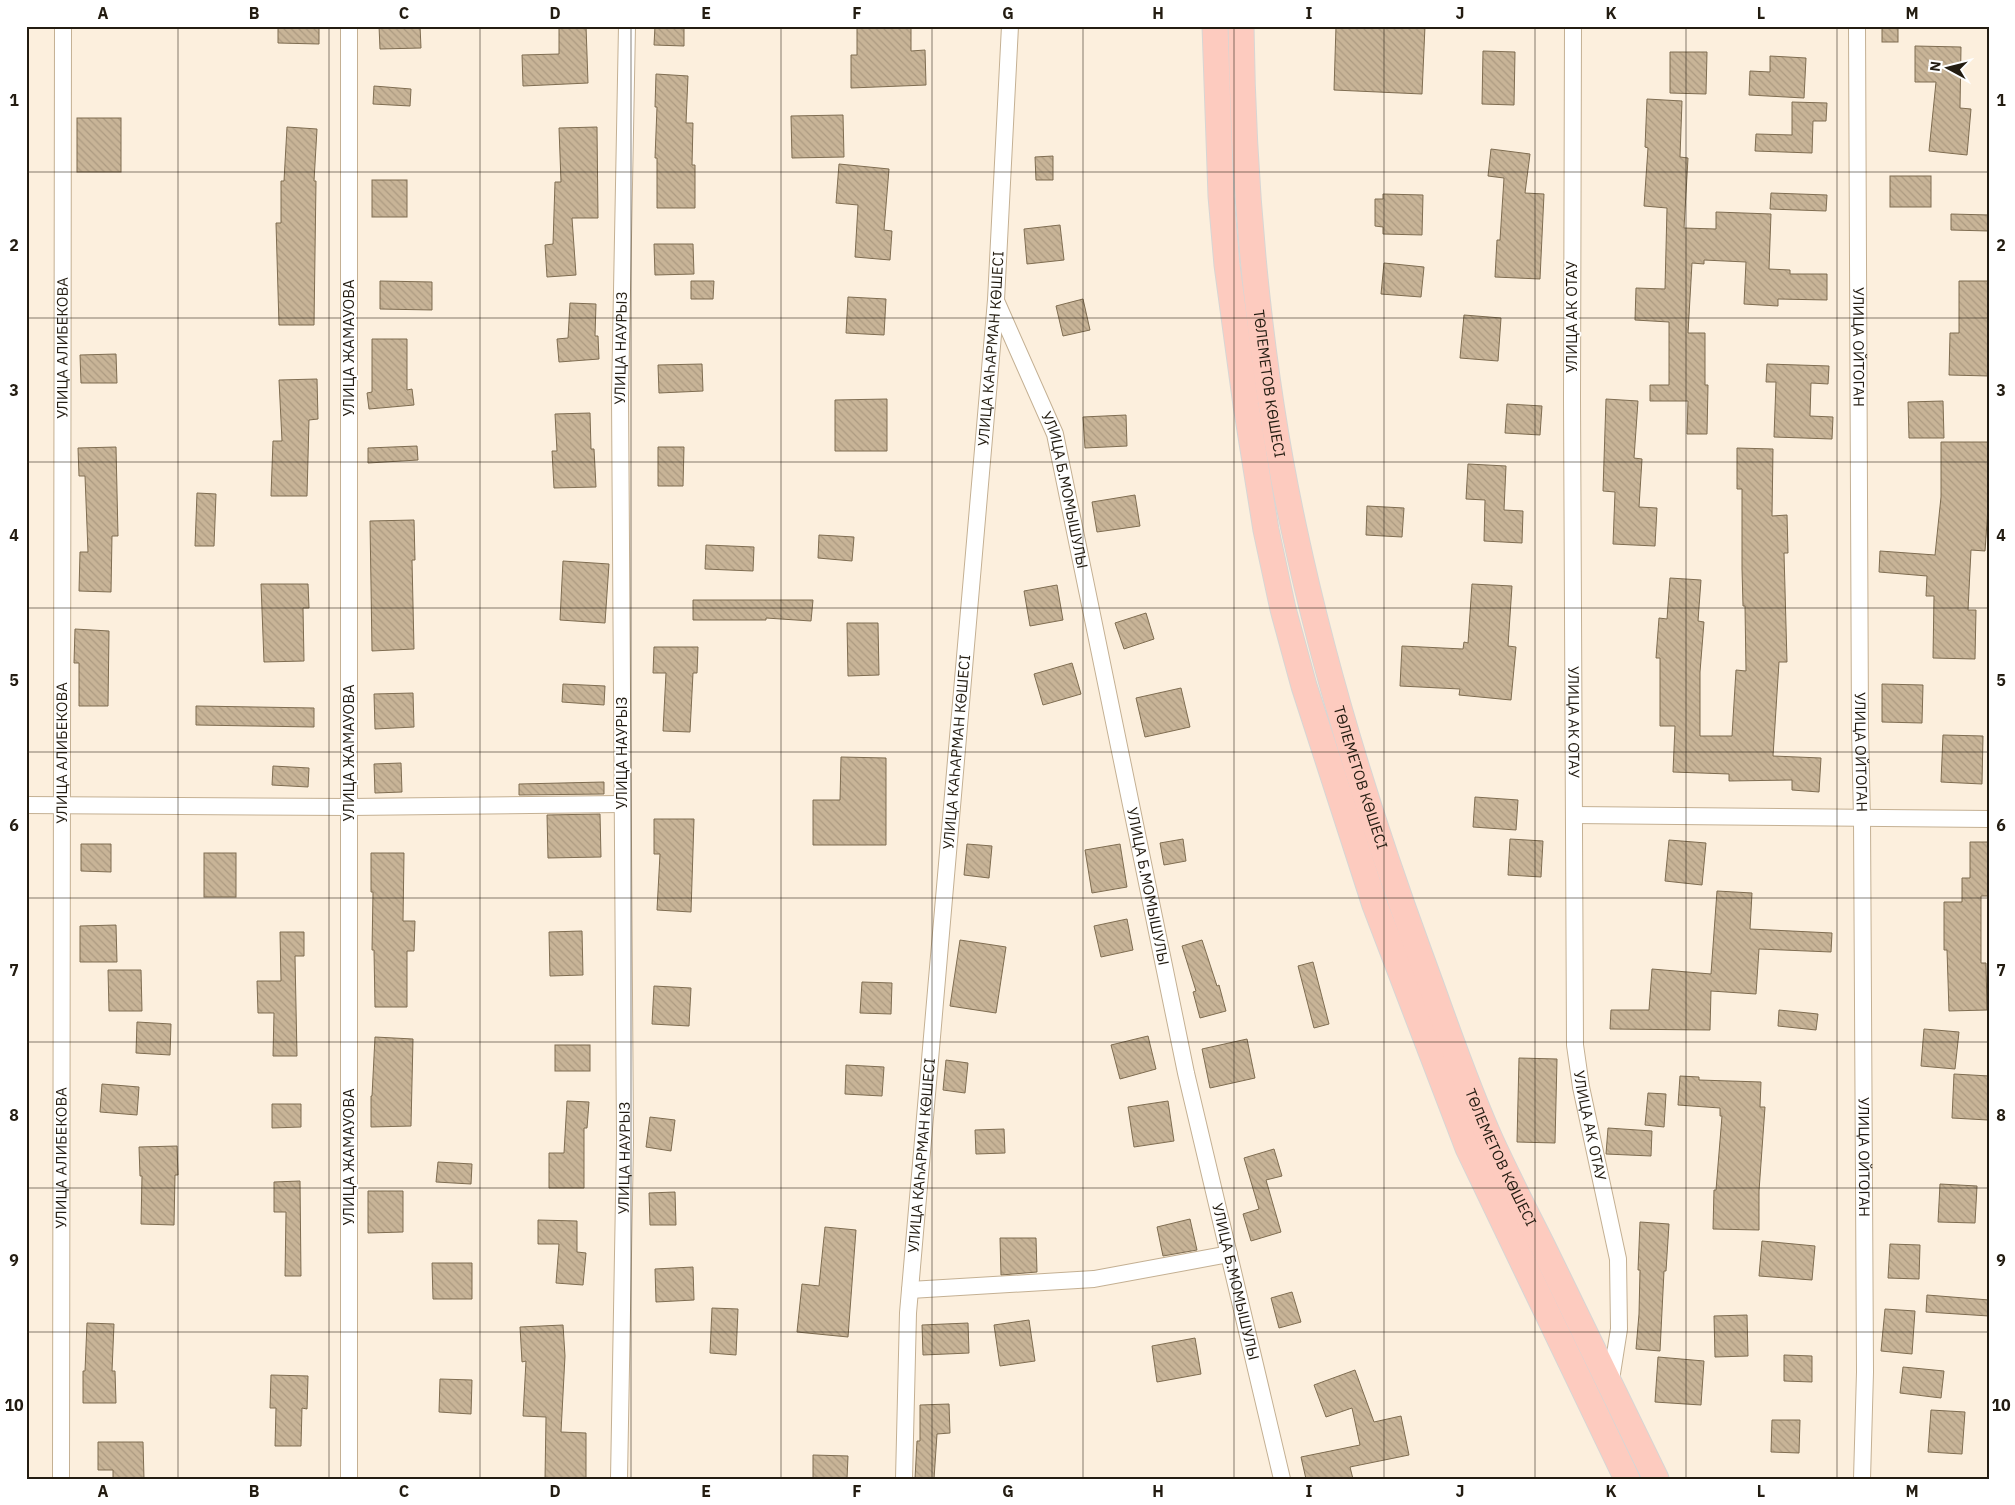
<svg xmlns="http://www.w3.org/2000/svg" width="2015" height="1505" font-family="'IBM Plex Sans',sans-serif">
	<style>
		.building { fill: url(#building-back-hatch); stroke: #7f6d51 }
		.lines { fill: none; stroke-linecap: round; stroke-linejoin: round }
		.minor-casing { stroke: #c4b093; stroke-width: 18 }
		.primary-casing { stroke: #d7d6d4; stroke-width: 27 }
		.minor { stroke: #fff; stroke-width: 16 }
		.primary { stroke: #fdcbbf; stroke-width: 25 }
		.grid { fill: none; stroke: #231c11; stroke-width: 1; stroke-opacity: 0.55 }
		.labels { text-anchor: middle; stroke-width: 4; stroke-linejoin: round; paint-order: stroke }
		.street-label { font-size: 15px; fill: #231c11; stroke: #fff }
		.neatline { fill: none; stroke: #231c11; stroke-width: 2 }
		.grid-label { font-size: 16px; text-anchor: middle; font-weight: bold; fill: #231c11 }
	</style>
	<defs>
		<pattern id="building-back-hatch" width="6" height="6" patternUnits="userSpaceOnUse" patternTransform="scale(1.25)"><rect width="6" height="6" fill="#c8b497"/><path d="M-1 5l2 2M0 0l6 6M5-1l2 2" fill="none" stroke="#ac9a81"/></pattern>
	</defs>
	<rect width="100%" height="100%" fill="#fcefdd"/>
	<g class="building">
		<polygon points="278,26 319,26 319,44 278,43"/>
		<polygon points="379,26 420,26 421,48 380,49"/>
		<polygon points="559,26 586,26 588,83 523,86 522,55 559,54"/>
		<polygon points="655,26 684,26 684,46 654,45"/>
		<polygon points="857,26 911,26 911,51 925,50 926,85 851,88 851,55 857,55"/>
		<polygon points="1336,26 1425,26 1422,94 1334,90"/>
		<rect x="1882" y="26" width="16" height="16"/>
		<polygon points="1915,46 1961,47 1960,108 1971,109 1967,155 1929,151 1936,82 1915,82"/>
		<polygon points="1483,51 1515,52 1514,105 1482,104"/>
		<polygon points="1670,52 1707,52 1706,94 1670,93"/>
		<polygon points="1770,56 1806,58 1804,98 1749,95 1750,71 1770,72"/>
		<polygon points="656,74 688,76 686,123 693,123 692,165 695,165 695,208 657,208 657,158 655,158 657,107 655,107"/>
		<polygon points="374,86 411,89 410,106 373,104"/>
		<polygon points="1647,99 1682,101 1680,157 1688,158 1684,228 1716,229 1716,212 1771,214 1769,269 1790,270 1790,274 1827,274 1827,300 1778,299 1778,306 1744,304 1746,262 1704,260 1704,264 1692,263 1688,333 1705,333 1705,385 1708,385 1707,434 1687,434 1688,401 1650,401 1650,385 1669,385 1669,322 1635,320 1636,288 1665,289 1667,208 1644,206 1648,148 1645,147"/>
		<polygon points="1792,102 1827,103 1826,121 1813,121 1812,153 1755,151 1756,134 1792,135"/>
		<polygon points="843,115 844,157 792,158 791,116"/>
		<rect x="77" y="118" width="44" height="54"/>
		<polygon points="287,127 317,129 314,181 316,181 314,325 279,325 276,223 281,223 281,181 284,181"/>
		<polygon points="597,127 598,218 572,218 576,275 547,277 545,245 553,244 555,182 561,182 559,128"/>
		<polygon points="1491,149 1530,154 1525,193 1544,194 1540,279 1495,277 1497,240 1500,240 1504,178 1488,176"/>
		<polygon points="1053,156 1053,180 1036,180 1035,157"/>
		<polygon points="839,164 889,169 884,230 892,231 890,260 855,257 858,205 836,203"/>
		<rect x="1890" y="176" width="41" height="31"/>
		<rect x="372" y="180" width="35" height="37"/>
		<polygon points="1771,193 1827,195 1826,211 1770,209"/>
		<polygon points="1383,194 1423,195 1422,235 1383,234 1383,227 1375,226 1375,199 1383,199"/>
		<polygon points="1951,214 1989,215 1989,231 1951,230"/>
		<polygon points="1060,225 1064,260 1027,264 1024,229"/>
		<polygon points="654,244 693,244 694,274 655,275"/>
		<polygon points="1384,263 1424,267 1421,297 1381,294"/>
		<polygon points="380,281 432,282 432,310 380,309"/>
		<polygon points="691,281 714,281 713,299 691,299"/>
		<polygon points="1959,281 1989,281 1989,376 1949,375 1950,333 1959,333"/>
		<polygon points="848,297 886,299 884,335 846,333"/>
		<polygon points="1083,299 1090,330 1063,336 1056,306"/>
		<polygon points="570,303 596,304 595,336 598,336 599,359 559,362 557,339 568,338"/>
		<polygon points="1464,315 1501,318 1498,361 1460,358"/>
		<polygon points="372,339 407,339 407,390 412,389 414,405 369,409 367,393 372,392"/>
		<polygon points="116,354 117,383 81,383 80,355"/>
		<polygon points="702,364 703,391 659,393 658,365"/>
		<polygon points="1767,364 1829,366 1828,384 1811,383 1810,416 1833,417 1832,439 1774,437 1776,382 1766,382"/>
		<polygon points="317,379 318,419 309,420 307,496 271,496 273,441 282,441 279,380"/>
		<polygon points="887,399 887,451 835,451 835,400"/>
		<polygon points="1606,399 1638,401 1634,458 1642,459 1639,507 1657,508 1655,546 1613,544 1615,492 1603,491"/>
		<polygon points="1943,401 1944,438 1909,438 1908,402"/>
		<polygon points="1507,404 1542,406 1540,435 1505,433"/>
		<polygon points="590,413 591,449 594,449 596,487 554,488 552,451 557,451 555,414"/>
		<polygon points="1126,415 1127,446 1085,448 1083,417"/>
		<polygon points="1941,442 1989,442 1989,495 1985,551 1971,550 1968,610 1976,610 1975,659 1933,658 1934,596 1926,596 1927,576 1879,572 1880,551 1935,555 1941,497"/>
		<polygon points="417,446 418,460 368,463 368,448"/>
		<polygon points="116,447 118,536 112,536 111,592 79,591 80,552 88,552 85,476 79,476 78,448"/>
		<polygon points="658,447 684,447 683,486 658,486"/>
		<polygon points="1737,448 1773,449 1772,516 1787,515 1788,553 1784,553 1787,662 1779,662 1773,756 1821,758 1819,792 1792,790 1792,780 1729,781 1729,774 1673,772 1675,726 1660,726 1660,658 1656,658 1659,618 1667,619 1670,578 1701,580 1698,621 1704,622 1700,672 1700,736 1732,736 1736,670 1746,671 1745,606 1743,606 1742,569 1742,489 1737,489"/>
		<polygon points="1468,464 1506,466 1504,510 1523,511 1522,543 1484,541 1485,500 1466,499"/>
		<polygon points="197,493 216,494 214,546 195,546"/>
		<polygon points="1135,495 1140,526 1097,532 1092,502"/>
		<polygon points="1367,506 1404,508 1402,537 1366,535"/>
		<polygon points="414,520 415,560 412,560 414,649 372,651 370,521"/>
		<polygon points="819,535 854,537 852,561 818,558"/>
		<polygon points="706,545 754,547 753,571 705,569"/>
		<polygon points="563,561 609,564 605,623 560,620"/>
		<polygon points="261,584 308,584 309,608 303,608 304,661 264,662"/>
		<polygon points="1472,584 1512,586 1508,646 1516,647 1511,700 1459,695 1460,689 1400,686 1402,646 1463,649 1464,642 1468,643"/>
		<polygon points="1057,585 1063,620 1030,626 1024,591"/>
		<polygon points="693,600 813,600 811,621 766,618 766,620 693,620"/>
		<polygon points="1146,613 1154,639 1124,649 1115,623"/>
		<polygon points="847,623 878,623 879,675 848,676"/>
		<polygon points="75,629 109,631 108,706 79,706 79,663 74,663"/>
		<polygon points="654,647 698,647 697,673 693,673 690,732 663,731 666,673 653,673"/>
		<polygon points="1072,663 1081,694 1043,705 1034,674"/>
		<polygon points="563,684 605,686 604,705 562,702"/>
		<polygon points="1882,684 1923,685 1922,723 1882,722"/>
		<polygon points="1181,688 1190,727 1145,737 1136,698"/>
		<polygon points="413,693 414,727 375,729 374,694"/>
		<polygon points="196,706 314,708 314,727 196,725"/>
		<polygon points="1943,735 1983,736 1982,784 1941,782"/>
		<polygon points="841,757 886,758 886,845 813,845 813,800 840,800"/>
		<polygon points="401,763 402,792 375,793 374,764"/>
		<polygon points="273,766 309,768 308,787 272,785"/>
		<polygon points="604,782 604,794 519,795 519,784"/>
		<polygon points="1475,797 1518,800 1516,830 1473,827"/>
		<polygon points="600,814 601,857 548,858 547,815"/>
		<polygon points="654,819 694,819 691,912 657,910 660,854 654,854"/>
		<polygon points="1183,839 1186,861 1164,865 1160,843"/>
		<polygon points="1510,839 1543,841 1541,877 1508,875"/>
		<polygon points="1669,840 1706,843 1702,885 1665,881"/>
		<polygon points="1970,842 1989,842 1989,896 1981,896 1981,963 1986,963 1987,1010 1949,1011 1947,950 1944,950 1944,902 1962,902 1962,878 1970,878"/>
		<polygon points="81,844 111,844 111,872 81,871"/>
		<polygon points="967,844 992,846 989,878 964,875"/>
		<polygon points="1120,844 1127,887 1092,893 1085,850"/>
		<rect x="204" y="853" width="32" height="44"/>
		<polygon points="371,853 404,853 403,921 415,921 414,951 407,951 407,1007 375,1007 374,950 372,950 373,892 371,892"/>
		<polygon points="1717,891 1752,893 1750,929 1832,933 1831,952 1759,949 1756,994 1711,991 1710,1030 1610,1029 1611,1010 1649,1010 1652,969 1711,974"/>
		<polygon points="1127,919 1133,950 1101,957 1094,926"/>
		<polygon points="116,925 117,962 80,962 80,926"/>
		<polygon points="582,931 583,975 550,976 549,932"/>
		<polygon points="280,932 304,932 304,956 295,956 297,1056 273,1056 274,1013 258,1013 257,981 281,981"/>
		<polygon points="960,940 1006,947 996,1013 950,1006"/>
		<polygon points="1202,940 1217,986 1219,985 1226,1011 1200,1018 1193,992 1196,991 1182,946"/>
		<polygon points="1313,962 1329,1024 1314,1028 1298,966"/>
		<polygon points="108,970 141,970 142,1011 109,1011"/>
		<polygon points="862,982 892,983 891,1014 860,1013"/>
		<polygon points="654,986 691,988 689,1026 652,1024"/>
		<polygon points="1779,1010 1818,1014 1816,1030 1778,1026"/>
		<polygon points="137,1022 171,1024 170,1055 136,1053"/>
		<polygon points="1924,1029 1959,1032 1955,1069 1921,1066"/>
		<polygon points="1148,1036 1156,1069 1120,1079 1111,1045"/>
		<polygon points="375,1037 413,1039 411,1126 371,1127 371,1096 372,1096"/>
		<polygon points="1247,1039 1255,1078 1210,1088 1202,1049"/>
		<rect x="555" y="1045" width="35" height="26"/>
		<polygon points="1519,1058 1557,1059 1555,1143 1517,1142"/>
		<polygon points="946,1060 968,1063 965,1093 943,1090"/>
		<polygon points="846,1065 884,1067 882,1096 845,1094"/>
		<polygon points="1954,1074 1989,1076 1988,1120 1952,1118"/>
		<polygon points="1680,1076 1699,1077 1699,1080 1761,1082 1760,1107 1765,1107 1759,1191 1759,1230 1713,1229 1714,1190 1716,1190 1722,1116 1720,1116 1720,1108 1678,1105"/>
		<polygon points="102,1084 139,1087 137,1115 100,1112"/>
		<polygon points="1648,1093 1666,1094 1664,1127 1645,1125"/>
		<polygon points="567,1101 589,1102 587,1128 584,1128 584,1188 549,1188 549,1153 564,1153"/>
		<polygon points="1168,1101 1174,1141 1134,1147 1128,1107"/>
		<polygon points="272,1104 301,1104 301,1127 272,1128"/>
		<polygon points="650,1117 675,1120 671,1151 646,1147"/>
		<polygon points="1608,1128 1652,1131 1651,1156 1606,1154"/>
		<polygon points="1004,1129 1005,1153 976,1154 975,1130"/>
		<polygon points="177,1146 178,1175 175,1175 174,1225 141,1224 142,1176 140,1176 139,1147"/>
		<polygon points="1274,1149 1282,1176 1266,1180 1281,1232 1251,1241 1243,1214 1259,1209 1244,1158"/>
		<polygon points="438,1162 472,1164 471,1184 436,1182"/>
		<polygon points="300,1181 301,1276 285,1276 286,1212 274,1212 274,1182"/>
		<polygon points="1940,1184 1977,1186 1975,1223 1938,1222"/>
		<polygon points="368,1191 403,1191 403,1232 368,1233"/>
		<polygon points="675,1192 676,1225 650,1225 649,1193"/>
		<polygon points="1190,1219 1197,1250 1163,1256 1157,1227"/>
		<polygon points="538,1220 577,1221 577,1252 586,1253 583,1285 556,1283 559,1244 538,1244"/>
		<polygon points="1640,1222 1669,1224 1666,1271 1664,1271 1660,1351 1636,1349 1639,1314 1640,1270 1638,1270"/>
		<polygon points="825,1227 856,1230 848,1337 797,1332 802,1284 819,1286"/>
		<polygon points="1000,1238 1036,1238 1037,1272 1001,1275"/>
		<polygon points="1762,1241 1815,1246 1812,1280 1759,1276"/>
		<polygon points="1890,1244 1920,1245 1919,1279 1888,1278"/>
		<polygon points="432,1263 472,1263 472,1299 433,1299"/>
		<polygon points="693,1267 694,1300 656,1302 655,1269"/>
		<polygon points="1292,1292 1301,1322 1279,1328 1271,1298"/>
		<polygon points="1927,1295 1989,1300 1989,1316 1926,1312"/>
		<polygon points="712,1308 738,1309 736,1355 710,1353"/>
		<polygon points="1885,1309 1915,1311 1912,1354 1881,1351"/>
		<polygon points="1747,1315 1748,1356 1715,1357 1714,1316"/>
		<polygon points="1029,1320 1035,1361 1000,1366 994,1325"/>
		<polygon points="87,1323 114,1324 112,1371 115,1371 116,1403 83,1403 83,1371 85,1371"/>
		<polygon points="968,1323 969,1353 923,1355 922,1325"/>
		<polygon points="563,1325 565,1356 561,1432 586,1433 586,1479 545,1479 546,1417 523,1416 526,1361 522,1362 520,1327"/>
		<polygon points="1195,1338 1201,1374 1157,1382 1152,1346"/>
		<polygon points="1784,1355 1812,1356 1812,1382 1784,1381"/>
		<polygon points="1658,1357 1704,1361 1701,1405 1655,1402"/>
		<polygon points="1903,1367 1944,1371 1941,1398 1900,1393"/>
		<polygon points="1355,1370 1374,1422 1401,1416 1409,1455 1350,1467 1353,1479 1306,1479 1301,1457 1360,1445 1352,1408 1326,1417 1314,1385"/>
		<polygon points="271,1375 308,1376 307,1409 302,1408 301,1446 275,1446 276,1408 270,1408"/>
		<polygon points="440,1379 472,1380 471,1414 439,1412"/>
		<polygon points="949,1404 950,1433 937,1434 934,1479 915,1479 917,1441 920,1441 920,1405"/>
		<polygon points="1931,1410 1965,1412 1962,1454 1928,1452"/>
		<polygon points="1772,1420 1800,1420 1799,1453 1771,1452"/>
		<polygon points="98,1442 143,1442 144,1479 113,1479 113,1470 98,1470"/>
		<polygon points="813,1455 848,1456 847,1479 813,1479"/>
	</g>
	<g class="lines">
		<g class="minor-casing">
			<g id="minor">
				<polyline points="349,26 349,1479"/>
				<path id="s1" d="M 1573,26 L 1572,399 L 1575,1045 L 1581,1087 L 1618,1259 L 1619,1329 L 1610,1386"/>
				<path id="s2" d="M 1857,26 L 1860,730 L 1862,819 L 1865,1372 L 1862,1479"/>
				<path id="s3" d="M 997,303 L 1055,434 L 1186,1073 L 1282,1479"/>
				<polyline points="26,805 349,807 622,804"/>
				<polyline points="1574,815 1989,819"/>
				<polyline points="910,1290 1094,1279 1229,1254"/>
				<path id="s4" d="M 61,1479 L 63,26"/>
				<path id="s5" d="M 619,1479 L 625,1142 L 620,396 L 627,26"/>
				<path id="s6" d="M 904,1479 L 908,1313 L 996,300 L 1010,26"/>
			</g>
		</g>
		<g class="primary-casing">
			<g id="primary">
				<polyline points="1215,26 1221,196 1227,265 1246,405 1266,530 1283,609 1304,686 1375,905 1468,1148 1627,1479"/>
				<path id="s7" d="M 1241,26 C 1243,191 1259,368 1294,529 C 1325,674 1369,816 1420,955 C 1443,1017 1464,1081 1491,1141 C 1508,1178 1527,1215 1545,1251 C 1582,1327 1619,1403 1656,1479"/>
			</g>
		</g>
		<use href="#minor" class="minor"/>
		<use href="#primary" class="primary"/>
	</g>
	<path class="grid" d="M 178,26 L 178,1479M 329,26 L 329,1479M 480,26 L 480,1479M 631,26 L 631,1479M 781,26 L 781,1479M 932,26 L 932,1479M 1083,26 L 1083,1479M 1234,26 L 1234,1479M 1384,26 L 1384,1479M 1535,26 L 1535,1479M 1686,26 L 1686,1479M 1837,26 L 1837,1479M 26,172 L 1989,172M 26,318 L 1989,318M 26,462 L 1989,462M 26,608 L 1989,608M 26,752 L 1989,752M 26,898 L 1989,898M 26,1042 L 1989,1042M 26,1188 L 1989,1188M 26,1332 L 1989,1332"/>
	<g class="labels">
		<g class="street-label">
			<text transform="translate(1572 317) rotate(-90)" y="5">УЛИЦА АК ОТАУ</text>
			<text dy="5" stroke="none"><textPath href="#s4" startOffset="1131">УЛИЦА АЛИБЕКОВА</textPath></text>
			<text transform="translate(349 348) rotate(-90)" y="5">УЛИЦА ЖАМАУОВА</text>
			<text dy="5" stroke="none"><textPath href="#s5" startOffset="1131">УЛИЦА НАУРЫЗ</textPath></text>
			<text dy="5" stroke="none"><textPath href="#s2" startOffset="321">УЛИЦА ОЙТОГАН</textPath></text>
			<text dy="5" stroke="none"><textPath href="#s6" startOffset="1134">УЛИЦА КАҺАРМАН КӨШЕСІ</textPath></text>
			<text dy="5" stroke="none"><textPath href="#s7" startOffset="359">ТӨЛЕМЕТОВ КӨШЕСІ</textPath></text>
			<text dy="5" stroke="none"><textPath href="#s3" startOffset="200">УЛИЦА Б.МОМЫШУЛЫ</textPath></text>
			<text dy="5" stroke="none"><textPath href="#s1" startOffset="696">УЛИЦА АК ОТАУ</textPath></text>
			<text dy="5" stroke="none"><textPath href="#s4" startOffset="726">УЛИЦА АЛИБЕКОВА</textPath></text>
			<text transform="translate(349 753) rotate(-90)" y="5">УЛИЦА ЖАМАУОВА</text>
			<text transform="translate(622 753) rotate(-90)" y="5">УЛИЦА НАУРЫЗ</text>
			<text dy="5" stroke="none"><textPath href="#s6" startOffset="729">УЛИЦА КАҺАРМАН КӨШЕСІ</textPath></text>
			<text dy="5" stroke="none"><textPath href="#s2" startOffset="726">УЛИЦА ОЙТОГАН</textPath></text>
			<text dy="5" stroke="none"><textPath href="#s7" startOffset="764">ТӨЛЕМЕТОВ КӨШЕСІ</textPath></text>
			<text dy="5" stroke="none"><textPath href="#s3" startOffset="605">УЛИЦА Б.МОМЫШУЛЫ</textPath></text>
			<text dy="5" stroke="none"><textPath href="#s1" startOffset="1101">УЛИЦА АК ОТАУ</textPath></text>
			<text dy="5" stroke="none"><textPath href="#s6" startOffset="324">УЛИЦА КАҺАРМАН КӨШЕСІ</textPath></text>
			<text dy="5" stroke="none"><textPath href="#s7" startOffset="1169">ТӨЛЕМЕТОВ КӨШЕСІ</textPath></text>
			<text dy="5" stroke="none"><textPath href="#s4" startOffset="321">УЛИЦА АЛИБЕКОВА</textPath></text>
			<text transform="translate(349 1157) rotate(-90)" y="5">УЛИЦА ЖАМАУОВА</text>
			<text dy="5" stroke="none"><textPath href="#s5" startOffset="321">УЛИЦА НАУРЫЗ</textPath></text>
			<text dy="5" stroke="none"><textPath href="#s2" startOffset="1131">УЛИЦА ОЙТОГАН</textPath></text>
			<text dy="5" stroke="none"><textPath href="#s3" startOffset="1010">УЛИЦА Б.МОМЫШУЛЫ</textPath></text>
		</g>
	</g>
	<rect width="2015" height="1505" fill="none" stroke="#ffffff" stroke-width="55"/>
	<g transform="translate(1948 68) rotate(277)" stroke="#ffffff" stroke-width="4" paint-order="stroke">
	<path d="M0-4L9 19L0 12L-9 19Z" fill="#231c11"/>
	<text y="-8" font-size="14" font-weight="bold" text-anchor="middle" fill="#231c11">N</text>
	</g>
	<rect x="28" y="28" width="1960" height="1450" class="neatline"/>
	<g class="grid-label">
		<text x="103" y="19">A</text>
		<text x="254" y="19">B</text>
		<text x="404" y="19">C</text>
		<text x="555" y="19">D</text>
		<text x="706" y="19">E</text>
		<text x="857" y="19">F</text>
		<text x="1008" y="19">G</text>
		<text x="1158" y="19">H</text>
		<text x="1309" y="19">I</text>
		<text x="1460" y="19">J</text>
		<text x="1611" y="19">K</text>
		<text x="1761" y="19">L</text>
		<text x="1912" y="19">M</text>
		<text x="14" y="106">1</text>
		<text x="2001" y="106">1</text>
		<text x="14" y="251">2</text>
		<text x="2001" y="251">2</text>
		<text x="14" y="396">3</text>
		<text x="2001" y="396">3</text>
		<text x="14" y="541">4</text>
		<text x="2001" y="541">4</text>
		<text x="14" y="686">5</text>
		<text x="2001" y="686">5</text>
		<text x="14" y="831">6</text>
		<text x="2001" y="831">6</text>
		<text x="14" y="976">7</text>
		<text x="2001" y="976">7</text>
		<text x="14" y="1121">8</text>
		<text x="2001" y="1121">8</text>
		<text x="14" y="1266">9</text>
		<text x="2001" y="1266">9</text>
		<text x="14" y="1411">10</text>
		<text x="2001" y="1411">10</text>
		<text x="103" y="1497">A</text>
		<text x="254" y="1497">B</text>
		<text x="404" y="1497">C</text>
		<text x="555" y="1497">D</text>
		<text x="706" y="1497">E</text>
		<text x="857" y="1497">F</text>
		<text x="1008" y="1497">G</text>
		<text x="1158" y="1497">H</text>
		<text x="1309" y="1497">I</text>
		<text x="1460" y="1497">J</text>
		<text x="1611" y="1497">K</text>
		<text x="1761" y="1497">L</text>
		<text x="1912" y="1497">M</text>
	</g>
</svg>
